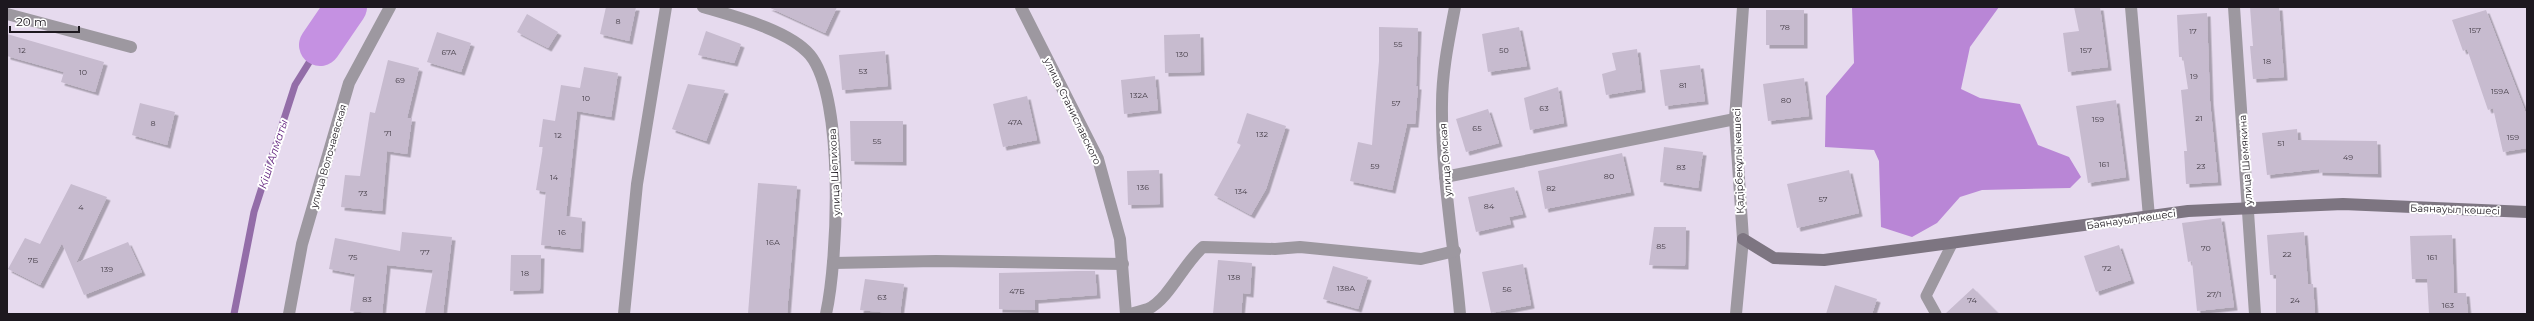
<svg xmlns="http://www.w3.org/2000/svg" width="2534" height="321" font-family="Montserrat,sans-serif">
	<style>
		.forest { fill: #b986d6 }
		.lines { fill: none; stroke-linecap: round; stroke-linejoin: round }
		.stream { stroke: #936da8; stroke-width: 7 }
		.river { stroke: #c591e2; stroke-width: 42 }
		.building { fill: #c7bbcf; filter: url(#shadow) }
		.lane { stroke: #9d98a0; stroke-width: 11 }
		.street { stroke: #9d98a0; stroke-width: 12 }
		.secondary { stroke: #7d7581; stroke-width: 12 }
		.labels { text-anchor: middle; stroke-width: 4; stroke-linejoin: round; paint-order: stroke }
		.number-label { font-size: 8px; fill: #48414b }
		.street-label { font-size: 10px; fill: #1d181f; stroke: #fff }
		.water-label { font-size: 11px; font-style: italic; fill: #581576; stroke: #fff }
	</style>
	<defs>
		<filter id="shadow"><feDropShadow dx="3.5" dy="3.5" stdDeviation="0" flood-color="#0004"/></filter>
	</defs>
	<rect width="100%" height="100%" fill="#e6daee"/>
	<polygon class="forest" points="1852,7 1999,7 1970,47 1961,89 1980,98 2020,104 2038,145 2069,157 2081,177 2070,188 1982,190 1960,197 1937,223 1912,237 1881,227 1879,161 1874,150 1825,147 1826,96 1854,63"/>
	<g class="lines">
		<polyline class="stream" points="234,314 254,212 295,85 320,45"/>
		<polyline class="river" points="320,45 346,7"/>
	</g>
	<g class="building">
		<polygon points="606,7 636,7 629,41 600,34"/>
		<polygon points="768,7 837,7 825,33"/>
		<polygon points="2074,7 2100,7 2108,67 2068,72 2063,33 2079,31"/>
		<polygon points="2250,7 2279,7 2284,77 2253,79 2250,46 2253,46"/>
		<rect x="1766" y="10" width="38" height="35"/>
		<polygon points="2486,10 2527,116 2527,148 2503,152 2493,108 2488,110 2467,49 2463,51 2452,20"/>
		<polygon points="2207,13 2210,101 2218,182 2186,184 2184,151 2187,151 2181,90 2188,89 2183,57 2179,57 2177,15"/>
		<polygon points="527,14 558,32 548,48 517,32"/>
		<polygon points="1379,27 1418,28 1416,86 1418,86 1415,124 1407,124 1392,190 1350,181 1358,142 1372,145 1379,61"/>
		<polygon points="1519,27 1527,66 1488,72 1482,34"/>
		<polygon points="706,31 741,44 734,63 698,55"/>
		<polygon points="437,32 471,43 461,72 427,62"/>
		<polygon points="7,34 104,62 95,92 61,82 64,72 7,56"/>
		<polygon points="1200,34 1201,72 1165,73 1164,35"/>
		<polygon points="1637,49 1642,89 1606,95 1602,74 1616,70 1612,53"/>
		<polygon points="885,51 888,86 842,90 839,55"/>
		<polygon points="388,60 419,68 407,118 412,118 407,154 387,151 382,211 341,207 345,175 360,176 370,112 375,113"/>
		<polygon points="1700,65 1705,101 1665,106 1660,70"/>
		<polygon points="584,67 618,73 611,117 577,111 566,216 582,218 580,249 541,245 546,192 536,190 543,147 539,147 543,119 555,121 561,85 580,88"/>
		<polygon points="1155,76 1158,110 1124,114 1121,80"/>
		<polygon points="1804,78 1809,116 1768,121 1763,84"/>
		<polygon points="688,84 725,90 706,141 672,129"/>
		<polygon points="1558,87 1564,123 1530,130 1524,98"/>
		<polygon points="1027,96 1037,140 1003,147 993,104"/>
		<polygon points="2116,100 2126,177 2088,183 2076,106"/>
		<polygon points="140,103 175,112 167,145 132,135"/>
		<polygon points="1488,109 1499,143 1466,152 1456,119"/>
		<polygon points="1247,113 1286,126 1266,189 1251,215 1214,195 1241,145 1237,143"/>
		<polygon points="850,121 903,121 903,162 851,161"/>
		<polygon points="2297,129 2298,140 2377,141 2378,174 2319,172 2319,169 2267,175 2262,133"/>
		<polygon points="1664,147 1703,152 1698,188 1660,182"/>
		<polygon points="1622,153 1631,192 1545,209 1538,171"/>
		<polygon points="1159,170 1160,204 1128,205 1127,171"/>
		<polygon points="1849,170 1859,213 1797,228 1787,184"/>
		<polygon points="758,183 797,186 787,314 748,314"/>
		<polygon points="71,184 107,197 76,263 128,242 142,272 84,295 62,243 40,285 8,269 25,238 40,244"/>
		<polygon points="1514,187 1523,214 1509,217 1511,224 1476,232 1468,197"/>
		<polygon points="2221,218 2234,307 2197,311 2192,261 2188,262 2182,223"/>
		<polygon points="1654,227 1686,227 1685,266 1649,265"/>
		<polygon points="402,232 452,237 443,314 425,314 433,270 387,265 382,314 350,311 355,274 329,269 335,238 400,251"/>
		<polygon points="2304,232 2308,284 2313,284 2315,314 2276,314 2276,275 2270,275 2267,235"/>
		<polygon points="2452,235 2454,293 2466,293 2468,314 2429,314 2427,279 2412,279 2410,236"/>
		<polygon points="2119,245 2131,280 2096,292 2084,256"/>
		<polygon points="511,255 541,255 540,290 510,291"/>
		<polygon points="1218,260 1252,263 1250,294 1243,293 1241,314 1213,314"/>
		<polygon points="1523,264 1531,305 1491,313 1482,272"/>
		<polygon points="1333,266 1368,277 1358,309 1323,299"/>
		<polygon points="1077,271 1095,271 1097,295 1035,300 1035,310 999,309 999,273"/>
		<polygon points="865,279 904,284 900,314 860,310"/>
		<polygon points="1835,285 1877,299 1872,314 1826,314"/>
		<polygon points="1973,288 1999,314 1945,314"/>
	</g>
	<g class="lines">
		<polyline class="lane" points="1936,314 1926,296 1952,244"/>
		<g class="street">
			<path d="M 703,7 C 733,16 789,30 810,55 C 845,98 838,260 826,314"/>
			<polyline points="1021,7 1098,159 1120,239 1126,314"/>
			<path d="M 1455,7 C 1449,39 1442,71 1442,104 C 1441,174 1454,244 1460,314"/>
			<polyline points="2131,7 2149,217"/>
			<polyline points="2234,7 2255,314"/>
			<polyline points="7,14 131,47"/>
			<polyline points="1445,177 1735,119"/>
			<polyline points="833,263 936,261 1123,264"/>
			<polyline points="289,314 302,244 349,83 390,7"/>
			<polyline points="624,314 637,184 666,7"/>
			<path d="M 1130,314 C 1136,312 1142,311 1148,309 C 1169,299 1184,263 1203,247 L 1275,249 L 1300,247 L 1421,259 L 1455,251"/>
			<polyline points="1736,314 1743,239 1735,119 1743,7"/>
		</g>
		<polyline class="secondary" points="1743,239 1774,258 1824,260 2188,211 2343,204 2527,212"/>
	</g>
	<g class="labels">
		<g class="number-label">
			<text x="618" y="24">8</text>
			<text x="1785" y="30">78</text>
			<text x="2475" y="33">157</text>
			<text x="2193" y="34">17</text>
			<text x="1398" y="47">55</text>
			<text x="22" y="53">12</text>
			<text x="1504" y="53">50</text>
			<text x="2086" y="53">157</text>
			<text x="449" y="55">67А</text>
			<text x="1182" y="57">130</text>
			<text x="2267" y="64">18</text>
			<text x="863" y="74">53</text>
			<text x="83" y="75">10</text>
			<text x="2194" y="79">19</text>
			<text x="400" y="83">69</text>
			<text x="1683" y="88">81</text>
			<text x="2500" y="94">159А</text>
			<text x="1139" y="98">132А</text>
			<text x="586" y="101">10</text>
			<text x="1786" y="103">80</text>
			<text x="1396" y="106">57</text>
			<text x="1544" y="111">63</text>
			<text x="2199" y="121">21</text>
			<text x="2098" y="122">159</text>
			<text x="1015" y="125">47А</text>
			<text x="153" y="126">8</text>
			<text x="1477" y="131">65</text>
			<text x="388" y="136">71</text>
			<text x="1262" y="137">132</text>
			<text x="558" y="138">12</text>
			<text x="2513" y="140">159</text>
			<text x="877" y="144">55</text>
			<text x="2281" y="146">51</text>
			<text x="2348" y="160">49</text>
			<text x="2104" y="167">161</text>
			<text x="1375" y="169">59</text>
			<text x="2201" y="169">23</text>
			<text x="1681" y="170">83</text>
			<text x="1609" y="179">80</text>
			<text x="554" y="180">14</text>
			<text x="1143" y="190">136</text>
			<text x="1551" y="191">82</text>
			<text x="1241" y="194">134</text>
			<text x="363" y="196">73</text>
			<text x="1823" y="202">57</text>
			<text x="1489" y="209">84</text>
			<text x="81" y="210">4</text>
			<text x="562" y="235">16</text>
			<text x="773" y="245">16А</text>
			<text x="1661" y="249">85</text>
			<text x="2206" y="251">70</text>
			<text x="425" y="255">77</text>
			<text x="2287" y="257">22</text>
			<text x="353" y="260">75</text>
			<text x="2432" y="260">161</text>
			<text x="33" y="263">7Б</text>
			<text x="2107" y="271">72</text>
			<text x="107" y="272">139</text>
			<text x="525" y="276">18</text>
			<text x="1234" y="280">138</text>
			<text x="1346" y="291">138А</text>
			<text x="1507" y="292">56</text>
			<text x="1017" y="294">47Б</text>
			<text x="2214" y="297">27/1</text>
			<text x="882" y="300">63</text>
			<text x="367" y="302">83</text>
			<text x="1972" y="303">74</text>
			<text x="2295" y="303">24</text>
			<text x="2448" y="308">163</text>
		</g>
		<g class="street-label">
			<text transform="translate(1073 111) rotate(64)" y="4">улица Станиславского</text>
			<text transform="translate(328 156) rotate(-74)" y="4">улица Волочаевская</text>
			<text transform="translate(1445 160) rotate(-94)" y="4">улица Омская</text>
			<text transform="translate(2245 160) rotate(-94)" y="4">улица Шемякина</text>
			<text transform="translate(1738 161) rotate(-92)" y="4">Қадірбекұлы көшесі</text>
			<text transform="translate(834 172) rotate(-93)" y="4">улица Шелихова</text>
			<text transform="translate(2455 209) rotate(2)" y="4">Баянауыл көшесі</text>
			<text transform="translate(2131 219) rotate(-8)" y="4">Баянауыл көшесі</text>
		</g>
		<g class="water-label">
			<text transform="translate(273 154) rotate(-72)" y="4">Кіші Алматы</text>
		</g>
	</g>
	<rect width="2534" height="321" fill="none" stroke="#1d181f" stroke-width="16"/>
	<path d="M10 26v6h69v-6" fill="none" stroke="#1d181f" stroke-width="2"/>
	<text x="16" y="26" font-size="12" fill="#1d181f" stroke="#ffffff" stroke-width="3" paint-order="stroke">20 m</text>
</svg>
